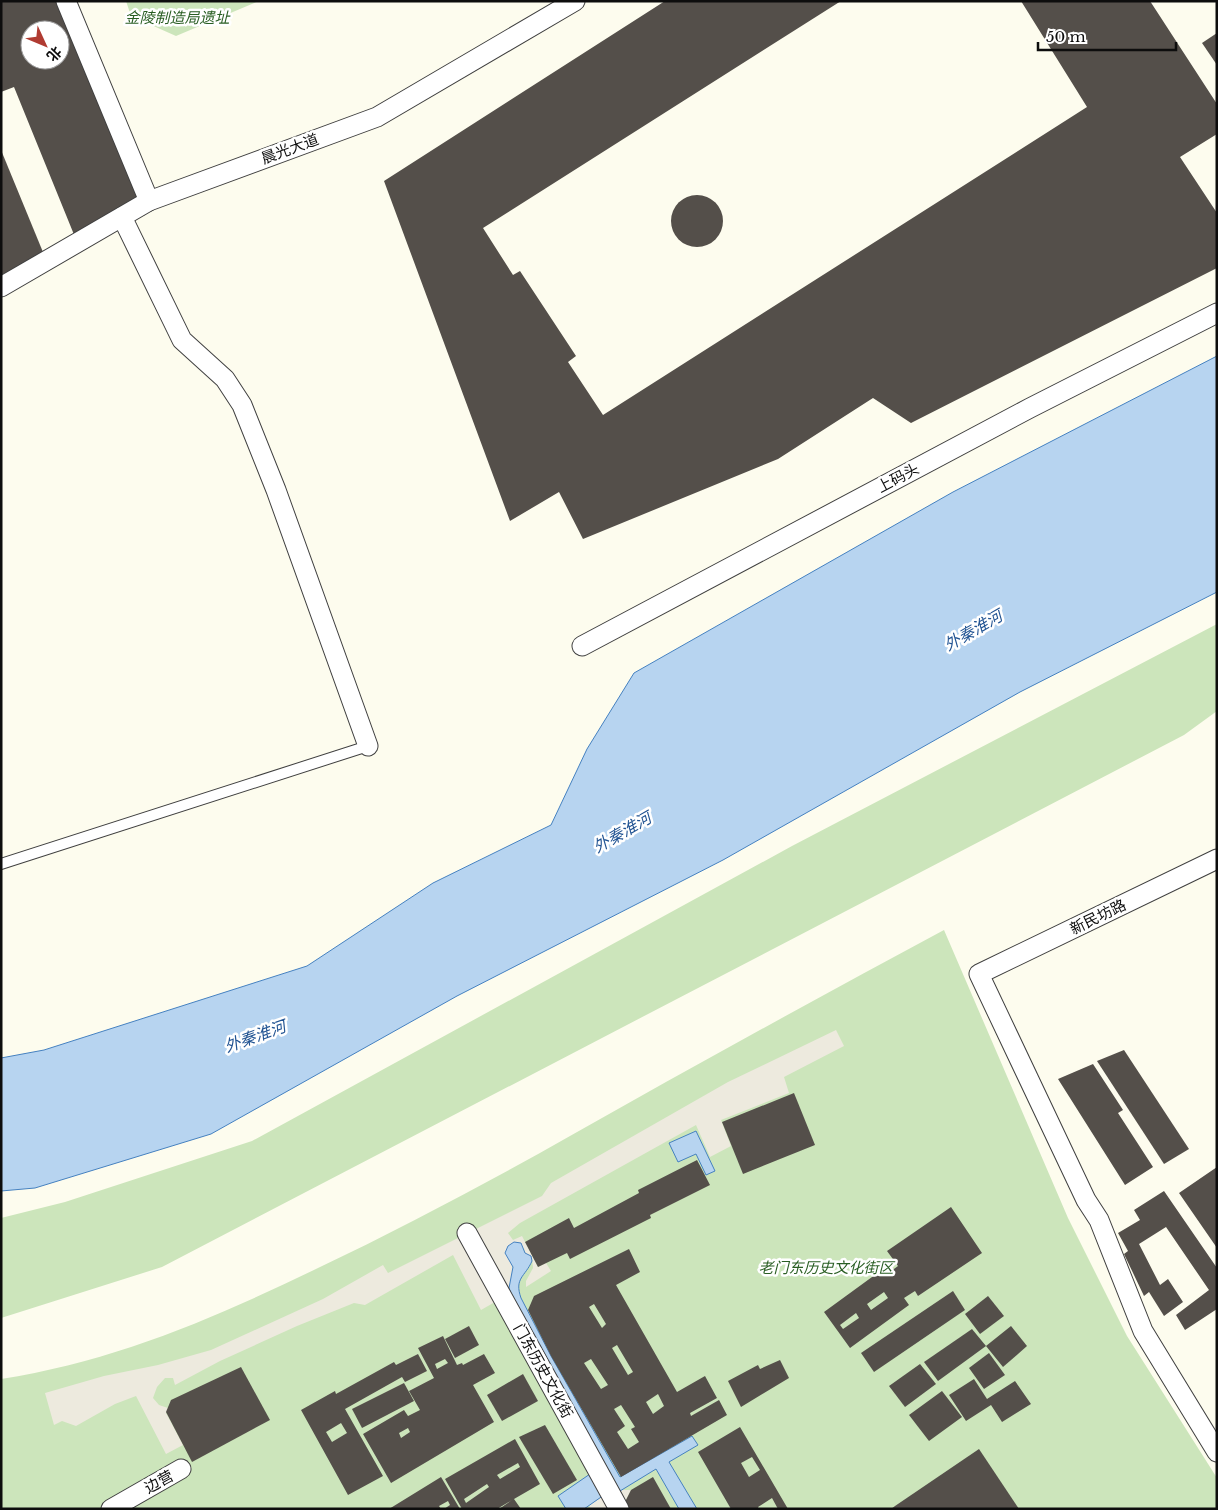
<svg xmlns="http://www.w3.org/2000/svg" width="1218" height="1510" font-family="'Libre Baskerville','Noto Sans SC',serif">
	<style>
		.green { fill: #cce5bb }
		.plaza { fill: #edeade }
		.water { fill: #b7d4f0; stroke: #4581c0 }
		.building { fill: #544f4a; fill-rule: evenodd }
		.lines { fill: none; stroke-linecap: round; stroke-linejoin: round }
		.lane-casing { stroke: #404040; stroke-width: 12 }
		.street-casing { stroke: #404040; stroke-width: 21 }
		.lane { stroke: #fff; stroke-width: 10 }
		.street { stroke: #fff; stroke-width: 19 }
		.labels { text-anchor: middle; stroke-width: 5; stroke-linejoin: round; paint-order: stroke }
		.park-label { font-size: 15px; font-style: italic; fill: #295e23; stroke: #fff }
		.street-label { font-size: 15px; fill: #0d0d0d; stroke: #fff }
		.water-label { font-size: 16px; font-style: italic; fill: #225493; stroke: #fff }
	</style>
	<rect width="100%" height="100%" fill="#fdfcee"/>
	<g class="green">
		<polygon points="126,1 259,1 176,36 131,16"/>
		<polygon points="1217,624 1217,711 1184,735 162,1267 1,1318 1,1218 65,1202 252,1141 792,846"/>
		<path d="M 944,930 L 1068,1218 L 1127,1336 L 1217,1478 L 1217,1509 L 1,1509 L 1,1379 C 115,1361 215,1318 318,1268 C 404,1227 487,1183 570,1136 C 694,1066 819,997 944,930 Z"/>
	</g>
	<polygon class="plaza" points="836,1030 844,1046 784,1077 789,1093 721,1120 731,1146 710,1157 696,1125 520,1223 508,1233 513,1240 522,1236 538,1267 546,1263 551,1271 526,1287 526,1281 533,1268 532,1258 525,1253 524,1248 512,1263 513,1271 509,1288 620,1490 631,1490 625,1502 629,1509 591,1509 589,1505 603,1496 495,1302 481,1310 453,1255 365,1305 354,1303 297,1326 220,1361 175,1385 173,1378 165,1378 157,1387 153,1398 159,1405 168,1408 166,1413 183,1445 166,1454 136,1396 115,1404 76,1426 62,1421 54,1425 45,1393 104,1376 158,1365 211,1350 323,1299 383,1265 388,1273 542,1196 551,1183 728,1082"/>
	<g class="water">
		<polygon points="1217,356 1217,592 1020,692 723,860 457,996 211,1134 35,1188 1,1191 1,1058 44,1050 307,966 433,883 551,825 587,749 634,673 953,492"/>
		<polygon points="696,1131 715,1171 706,1175 696,1154 678,1162 669,1143"/>
		<path d="M 514,1242 L 521,1243 L 525,1253 L 531,1256 L 532,1261 C 525,1277 514,1278 521,1298 L 551,1356 L 620,1477 L 692,1436 L 698,1445 L 669,1462 L 697,1509 L 679,1509 L 656,1469 L 620,1491 L 514,1302 L 509,1288 L 513,1267 L 505,1253 L 508,1246 Z"/>
		<polygon points="590,1474 604,1495 584,1509 566,1509 558,1496"/>
	</g>
	<g class="building">
		<path d="M 1,1 L 58,1 L 145,215 L 77,242 L 14,87 L 1,92 ZM 30,30 L 60,30 L 60,60 L 30,60 Z"/>
		<polygon points="665,1 841,1 483,228 513,275 520,271 576,356 568,362 603,415 1087,107 1021,1 1150,1 1217,104 1217,134 1180,157 1217,213 1217,268 911,423 873,398 778,459 583,539 559,492 510,521 384,181"/>
		<polygon points="1217,33 1217,65 1202,43"/>
		<polygon points="1,150 45,257 1,275"/>
		<circle cx="697" cy="221" r="26"/>
		<polygon points="1124,1050 1189,1149 1164,1164 1097,1061"/>
		<polygon points="1093,1064 1123,1110 1118,1113 1153,1167 1125,1185 1058,1079"/>
		<polygon points="794,1093 815,1145 743,1174 722,1122"/>
		<polygon points="697,1160 710,1185 650,1215 651,1218 570,1259 567,1253 538,1267 525,1242 569,1218 574,1228 639,1193 638,1190"/>
		<polygon points="1217,1167 1216,1196 1217,1248 1179,1193"/>
		<polygon points="1164,1191 1217,1268 1217,1309 1185,1330 1176,1315 1209,1290 1166,1227 1139,1244 1160,1285 1168,1279 1183,1302 1164,1316 1149,1292 1144,1296 1124,1254 1128,1251 1118,1233 1140,1220 1134,1210"/>
		<path d="M 951,1207 L 982,1253 L 918,1296 L 915,1291 L 904,1298 L 909,1305 L 850,1348 L 824,1312 L 883,1269 L 887,1274 L 898,1266 L 887,1251 ZM 884,1292 L 888,1298 L 871,1310 L 867,1304 ZM 856,1313 L 859,1318 L 843,1329 L 840,1325 Z"/>
		<path d="M 629,1249 L 640,1272 L 616,1285 L 677,1392 L 705,1376 L 717,1398 L 690,1413 L 691,1416 L 719,1400 L 727,1415 L 621,1477 L 551,1356 L 528,1310 L 534,1296 ZM 594,1304 L 606,1324 L 602,1328 L 589,1307 ZM 617,1345 L 633,1372 L 628,1375 L 612,1348 ZM 591,1359 L 608,1385 L 601,1389 L 584,1363 ZM 658,1394 L 664,1406 L 653,1414 L 646,1402 ZM 621,1405 L 635,1427 L 631,1429 L 639,1442 L 628,1449 L 617,1432 L 625,1426 L 614,1409 Z"/>
		<polygon points="953,1291 965,1310 874,1372 861,1353"/>
		<polygon points="988,1296 1004,1316 980,1334 965,1314"/>
		<polygon points="469,1326 479,1345 455,1358 445,1339"/>
		<polygon points="1011,1326 1027,1346 1003,1367 986,1346"/>
		<polygon points="972,1329 986,1346 938,1381 924,1362"/>
		<path d="M 443,1336 L 457,1365 L 462,1363 L 463,1365 L 484,1354 L 495,1373 L 473,1385 L 494,1422 L 391,1483 L 363,1434 L 404,1410 L 408,1416 L 420,1410 L 409,1391 L 434,1378 L 418,1348 ZM 445,1359 L 448,1363 L 437,1369 L 435,1364 ZM 408,1428 L 410,1432 L 401,1438 L 399,1433 Z"/>
		<polygon points="989,1353 1005,1375 984,1389 969,1368"/>
		<path d="M 418,1354 L 427,1371 L 405,1382 L 402,1377 L 345,1409 L 383,1476 L 348,1495 L 301,1410 L 335,1391 L 336,1394 L 394,1362 L 396,1365 ZM 341,1423 L 347,1433 L 332,1442 L 326,1432 Z"/>
		<polygon points="780,1360 789,1378 741,1407 728,1381 758,1365 760,1369"/>
		<polygon points="920,1364 936,1384 905,1407 889,1386"/>
		<polygon points="241,1367 270,1420 192,1462 166,1412 171,1400"/>
		<polygon points="523,1374 538,1401 502,1421 487,1395"/>
		<polygon points="974,1379 987,1399 1015,1381 1031,1404 1002,1422 991,1405 966,1421 949,1395"/>
		<polygon points="404,1383 414,1401 362,1428 352,1409"/>
		<polygon points="942,1391 962,1417 929,1441 909,1415"/>
		<polygon points="545,1425 577,1480 553,1494 519,1437"/>
		<path d="M 740,1427 L 788,1509 L 778,1509 L 772,1498 L 758,1507 L 759,1509 L 731,1509 L 698,1452 ZM 752,1457 L 760,1470 L 749,1477 L 741,1463 Z"/>
		<path d="M 515,1439 L 540,1484 L 514,1499 L 521,1509 L 499,1509 L 512,1500 L 497,1509 L 462,1509 L 445,1479 ZM 518,1463 L 520,1467 L 500,1479 L 497,1475 ZM 487,1484 L 489,1487 L 466,1503 L 464,1499 Z"/>
		<polygon points="979,1449 1019,1509 891,1509 895,1506"/>
		<polygon points="441,1477 460,1509 444,1509 450,1505 448,1501 439,1506 441,1509 389,1509"/>
		<polygon points="653,1477 671,1509 629,1509 625,1502 631,1490"/>
	</g>
	<g class="lines">
		<g class="lane-casing">
			<polyline id="lane" points="1,864 368,746"/>
		</g>
		<g class="street-casing">
			<g id="street">
				<polyline points="66,1 149,201"/>
				<polyline points="122,217 182,340 225,379 242,405 276,490 368,746"/>
				<polyline points="1,287 149,201 377,117 575,1"/>
				<polyline points="582,646 1030,408 1217,313"/>
				<polyline points="1217,859 979,974 1086,1200 1099,1220 1143,1331 1217,1452"/>
				<polyline points="467,1233 619,1509"/>
				<polyline points="111,1509 181,1469"/>
			</g>
		</g>
		<use href="#lane" class="lane"/>
		<use href="#street" class="street"/>
	</g>
	<g class="labels">
		<g class="park-label">
			<text x="177" y="23">金陵制造局遗址</text>
			<text x="826" y="1273">老门东历史文化街区</text>
		</g>
		<g class="street-label">
			<text transform="translate(290 149) rotate(-20)" y="5">晨光大道</text>
			<text transform="translate(898 478) rotate(-28)" y="5">上码头</text>
			<text transform="translate(1098 917) rotate(-26)" y="5">新民坊路</text>
			<text transform="translate(543 1371) rotate(61)" y="5">门东历史文化街</text>
			<text transform="translate(159 1482) rotate(-29)" y="5">边营</text>
		</g>
		<g class="water-label">
			<text transform="translate(973 630) rotate(-30)" y="6">外秦淮河</text>
			<text transform="translate(622 832) rotate(-30)" y="6">外秦淮河</text>
			<text transform="translate(255 1036) rotate(-20)" y="6">外秦淮河</text>
		</g>
	</g>
	<rect width="1218" height="1510" fill="none" stroke="#0d0d0d" stroke-width="5"/>
	<g transform="translate(45 45) rotate(134)"><circle r="24" fill="#ffffff" stroke="#9e9e9e"/>
	<path d="M0-4L9 19L0 12L-9 19Z" fill="#b03b32"/>
	<text y="-8" font-size="14" font-weight="bold" text-anchor="middle" fill="#0d0d0d">北</text>
	</g>
	<path d="M1038 42v8h138v-8" fill="none" stroke="#0d0d0d" stroke-width="2.5"/>
	<text x="1046" y="42" font-size="15" fill="#0d0d0d" stroke="#ffffff" stroke-width="4" paint-order="stroke">50 m</text>
</svg>
